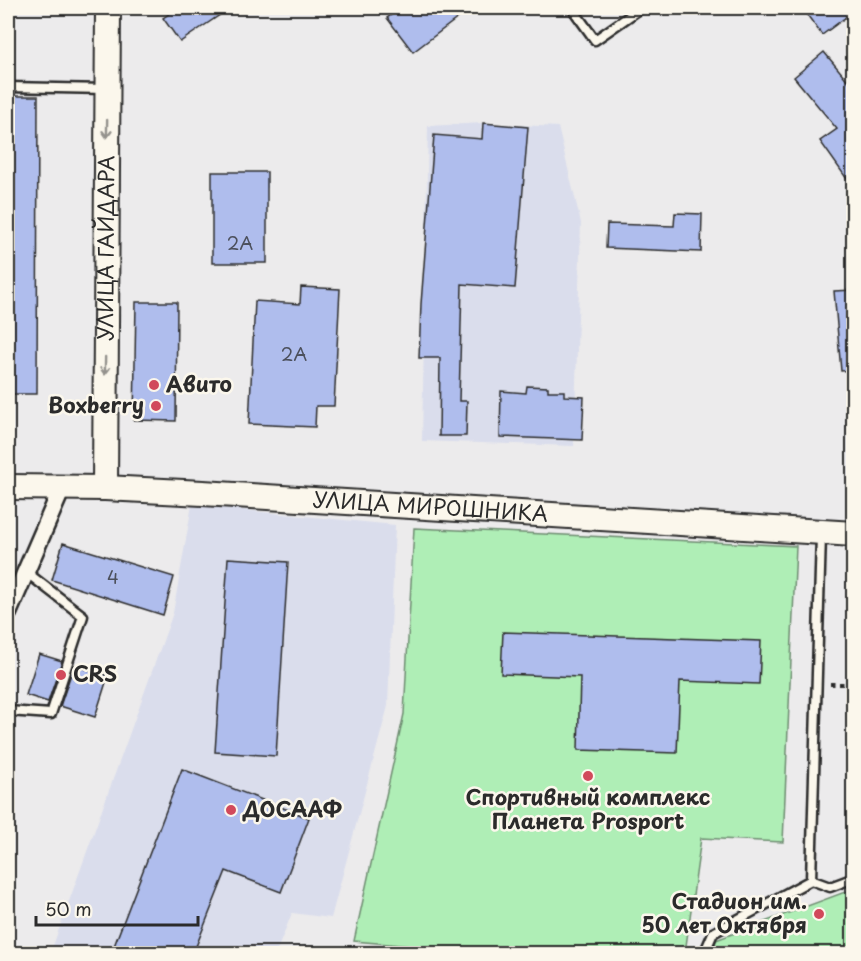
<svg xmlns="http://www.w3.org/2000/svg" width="861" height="961" font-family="'Playpen Sans',sans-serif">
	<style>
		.built { fill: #daddec }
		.green { fill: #afeeb6; stroke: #6d8c70; stroke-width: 1.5 }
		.building { fill: #afbded; stroke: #2b2b2b; stroke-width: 1.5 }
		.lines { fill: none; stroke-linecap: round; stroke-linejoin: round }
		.service-casing { stroke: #2b2b2b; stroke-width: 13 }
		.minor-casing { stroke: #2b2b2b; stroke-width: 21 }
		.secondary-casing { stroke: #2b2b2b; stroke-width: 28 }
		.path { stroke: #2b2b2b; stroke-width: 4; stroke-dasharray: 4.5 4.5; stroke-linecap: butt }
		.service { stroke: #fbf7ec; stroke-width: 8 }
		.minor { stroke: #fbf7ec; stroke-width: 16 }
		.secondary { stroke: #fbf7ec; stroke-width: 24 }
		.oneway { stroke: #93918c }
		.poi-dot { fill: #d1495b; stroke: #fbf7ec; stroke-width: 2 }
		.labels { text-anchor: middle; stroke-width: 5; stroke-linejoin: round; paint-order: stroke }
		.number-label { font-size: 18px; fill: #4c505c }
		.street-label { font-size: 21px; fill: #2b2b2b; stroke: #fbf7ec }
		.poi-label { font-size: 21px; font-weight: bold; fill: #2b2b2b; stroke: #fbf7ec; text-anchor: start }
	</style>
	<rect width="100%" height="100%" fill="#ecebec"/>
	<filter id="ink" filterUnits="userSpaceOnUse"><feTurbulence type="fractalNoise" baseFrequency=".0167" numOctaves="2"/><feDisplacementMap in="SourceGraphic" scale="12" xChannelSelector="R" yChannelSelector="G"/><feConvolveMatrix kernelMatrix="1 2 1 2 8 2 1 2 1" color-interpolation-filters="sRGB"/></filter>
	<g filter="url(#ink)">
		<g class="built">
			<polygon points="483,123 558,127 581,223 574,446 422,441 428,126"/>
			<polygon points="192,505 395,525 388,706 331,918 292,913 276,953 50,954 173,613"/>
		</g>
		<g class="green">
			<polygon points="414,528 796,546 783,842 701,838 685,953 505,954 354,941 404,714"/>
			<polygon points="853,889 853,953 714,953 716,940"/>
		</g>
		<g class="building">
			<polygon points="178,8 230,8 180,42 163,18"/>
			<polygon points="401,8 471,8 413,52 387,18"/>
			<polygon points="802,8 854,8 854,11 822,35"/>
			<polygon points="824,52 854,88 854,189 820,141 837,129 794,77"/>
			<polygon points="8,96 38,96 37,394 8,394"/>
			<polygon points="483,123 528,127 515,288 462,284 459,401 467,401 466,436 439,436 440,358 419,358 421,304 434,135 482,139"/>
			<rect x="212" y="172" width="55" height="91"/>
			<polygon points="675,213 702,214 701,252 606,248 607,224 674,226"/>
			<polygon points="301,287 340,289 334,406 316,406 315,427 249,424 255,301 300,304"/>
			<polygon points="854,290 854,370 841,371 834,291"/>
			<polygon points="136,302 177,302 176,421 134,420"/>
			<polygon points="527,386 548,387 548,391 564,391 564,396 584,397 582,440 500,437 501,391 526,393"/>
			<polygon points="63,543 174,577 163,615 52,580"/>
			<polygon points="228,558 288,562 276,756 215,752"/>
			<polygon points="503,632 761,641 759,684 680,681 677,753 578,750 580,677 501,674"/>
			<polygon points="39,654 62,661 48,702 26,695"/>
			<polygon points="74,665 108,676 95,717 60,706"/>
			<polygon points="182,769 309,818 281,892 226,871 193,954 111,954"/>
		</g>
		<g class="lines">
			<g class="service-casing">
				<g id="service">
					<polyline points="572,8 595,40 641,8"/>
					<polyline points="8,87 106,89"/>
					<polyline points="8,711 51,714 83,616 26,572"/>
					<polyline points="811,880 821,535"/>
					<polyline points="704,954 713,933 811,880 830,887 854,878"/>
				</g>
			</g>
			<g class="minor-casing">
				<polyline id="minor" points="8,613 62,488"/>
			</g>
			<g class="secondary-casing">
				<g id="secondary">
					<path id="s1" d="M 8,487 L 105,488 L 203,493 L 854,534"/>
					<path id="s2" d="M 105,488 L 108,8"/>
				</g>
			</g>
			<polyline class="path" points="830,684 854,684"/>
			<use href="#service" class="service"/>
			<use href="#minor" class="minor"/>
			<use href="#secondary" class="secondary"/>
		</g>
		<defs><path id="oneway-shaft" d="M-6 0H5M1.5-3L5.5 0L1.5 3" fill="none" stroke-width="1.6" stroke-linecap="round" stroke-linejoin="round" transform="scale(1.5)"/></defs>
		<g class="oneway">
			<use href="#oneway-shaft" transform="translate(107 129) rotate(91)"/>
			<use href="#oneway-shaft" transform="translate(105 366) rotate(91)"/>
		</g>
	</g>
	<g class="poi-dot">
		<circle cx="154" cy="385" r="6"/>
		<circle cx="156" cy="406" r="6"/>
		<circle cx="61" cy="675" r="6"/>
		<circle cx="588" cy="776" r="6"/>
		<circle cx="231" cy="810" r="6"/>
		<circle cx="819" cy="914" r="6"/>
	</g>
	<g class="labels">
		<g class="number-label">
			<text x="240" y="250">2А</text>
			<text x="294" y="361">2А</text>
			<text x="113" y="584">4</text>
		</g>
		<g class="street-label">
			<text dy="7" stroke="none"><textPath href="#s2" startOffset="240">УЛИЦА ГАЙДАРА</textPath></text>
			<text dy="7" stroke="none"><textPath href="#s1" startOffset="423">УЛИЦА МИРОШНИКА</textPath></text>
		</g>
		<g class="poi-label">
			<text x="166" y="392">Авито</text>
			<text x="144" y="413" text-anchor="end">Boxberry</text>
			<text x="73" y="682">CRS</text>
			<text x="588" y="805" text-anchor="middle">Спортивный комплекс<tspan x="588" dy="24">Планета Prosport</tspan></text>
			<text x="243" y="817">ДОСААФ</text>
			<text x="807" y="909" text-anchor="end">Стадион им.<tspan x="807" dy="24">50 лет Октября</tspan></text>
		</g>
	</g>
	<rect width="861" height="961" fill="none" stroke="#fbf7ec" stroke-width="30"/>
	<rect x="15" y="15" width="831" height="931" fill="none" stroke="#2b2b2b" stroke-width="2" filter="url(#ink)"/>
	<path d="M36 916v9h162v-9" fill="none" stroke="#2b2b2b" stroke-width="3"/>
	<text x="45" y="916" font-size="18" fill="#2b2b2b" stroke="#fbf7ec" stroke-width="4.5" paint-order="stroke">50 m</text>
</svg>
